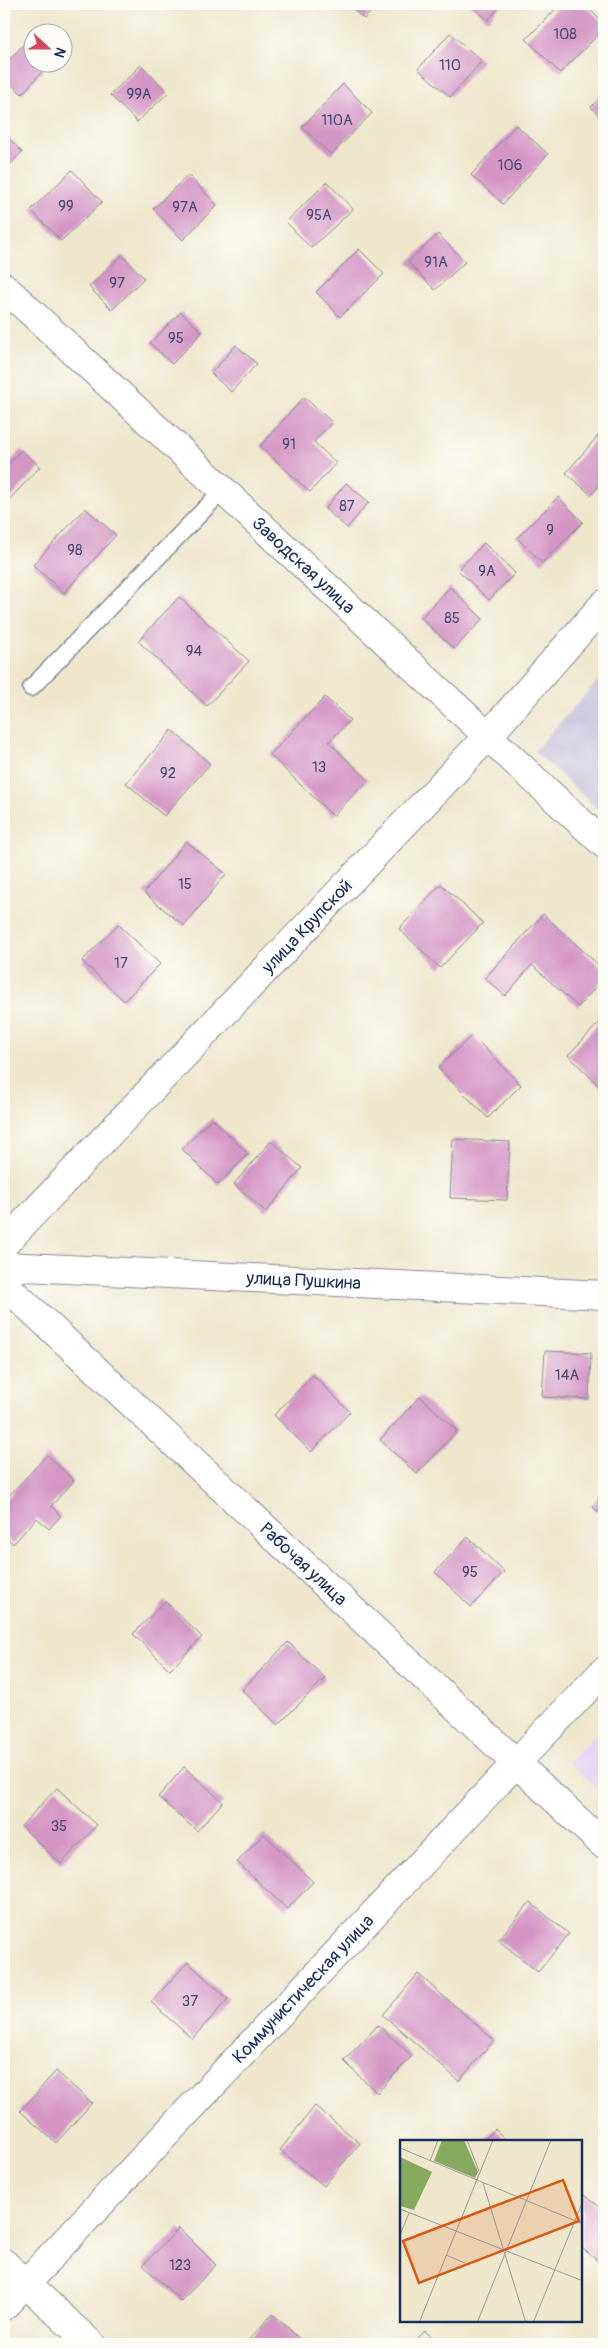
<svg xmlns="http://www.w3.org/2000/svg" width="608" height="2348" font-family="Pangolin,sans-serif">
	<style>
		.built { fill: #e3d3f2 }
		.industrial { fill: #c6c0da }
		.building { fill: #d497c5 }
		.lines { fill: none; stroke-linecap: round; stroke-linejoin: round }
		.lane-casing { stroke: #848b95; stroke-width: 19 }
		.street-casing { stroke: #848b95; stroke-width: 30 }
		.secondary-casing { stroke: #848b95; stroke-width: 30 }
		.lane { stroke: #fff; stroke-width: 16 }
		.street { stroke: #fff; stroke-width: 28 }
		.secondary { stroke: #fff; stroke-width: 28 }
		.labels { text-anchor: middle; stroke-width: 4; stroke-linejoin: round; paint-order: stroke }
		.number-label { font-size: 15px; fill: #494978 }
		.street-label { font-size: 18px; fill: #1b2f5e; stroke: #fdfcf7 }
		.inset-road { fill: none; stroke: #9a9da0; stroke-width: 1 }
		.view { fill: #de5710; fill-opacity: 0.15; stroke: #de5710; stroke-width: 2.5 }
		.inset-edge { fill: none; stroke: #1b2f5e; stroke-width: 2.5 }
	</style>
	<rect width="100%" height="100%" fill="#fdfcf7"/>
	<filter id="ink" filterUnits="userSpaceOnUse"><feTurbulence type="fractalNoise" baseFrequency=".02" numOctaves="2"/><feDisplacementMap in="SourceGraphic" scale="10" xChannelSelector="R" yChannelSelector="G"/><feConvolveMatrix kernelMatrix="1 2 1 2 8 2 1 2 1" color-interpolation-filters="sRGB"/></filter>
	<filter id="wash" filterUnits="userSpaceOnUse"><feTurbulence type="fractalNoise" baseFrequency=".0096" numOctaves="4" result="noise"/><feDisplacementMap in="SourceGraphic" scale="20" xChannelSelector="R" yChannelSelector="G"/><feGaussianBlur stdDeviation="1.12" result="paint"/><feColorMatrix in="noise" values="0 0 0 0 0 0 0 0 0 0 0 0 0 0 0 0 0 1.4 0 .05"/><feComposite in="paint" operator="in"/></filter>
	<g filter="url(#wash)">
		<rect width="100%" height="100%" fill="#eee7cc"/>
		<polygon class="built" points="604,1726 604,1795 568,1762"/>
		<polygon class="industrial" points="604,674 604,815 534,751"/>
		<g id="blocks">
			<g class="building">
				<polygon points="347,4 378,4 364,19"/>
				<polygon points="469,4 502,4 488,20"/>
				<polygon points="561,4 584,4 604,24 604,29 560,73 526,39"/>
				<polygon points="450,33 482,61 450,97 418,69"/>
				<polygon points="32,35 32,62 51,62 22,94 4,77 4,66"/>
				<polygon points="141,65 168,93 137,122 110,95"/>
				<polygon points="343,84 372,113 331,155 302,127"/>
				<polygon points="604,94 604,121 591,107"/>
				<polygon points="516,125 548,154 503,204 471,175"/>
				<polygon points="4,133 22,152 4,171"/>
				<polygon points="72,170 102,202 61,241 31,210"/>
				<polygon points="188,175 217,205 183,240 153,209"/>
				<polygon points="327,182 353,209 311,248 286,222"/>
				<polygon points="438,234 465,262 435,290 408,262"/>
				<polygon points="359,249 384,274 340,317 316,292"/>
				<polygon points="122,255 144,278 112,310 89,287"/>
				<polygon points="181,312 202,332 172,364 150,343"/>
				<polygon points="236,345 257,364 231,392 211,373"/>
				<polygon points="304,397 332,422 314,442 336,463 310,492 260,446"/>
				<polygon points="604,429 604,480 591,495 566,473"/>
				<polygon points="21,450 40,467 4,505 4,469"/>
				<polygon points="346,483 369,502 347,528 325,509"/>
				<polygon points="558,497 583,522 542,563 517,538"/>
				<polygon points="85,508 116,535 64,593 33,565"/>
				<polygon points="484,543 515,573 489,600 458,570"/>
				<polygon points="450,587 483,619 454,649 421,618"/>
				<polygon points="179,597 249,661 207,706 138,641"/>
				<polygon points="325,697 350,720 329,742 368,780 333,816 270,755"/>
				<polygon points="172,730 210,764 164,816 126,783"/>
				<polygon points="186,841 226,874 184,926 144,893"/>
				<polygon points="441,884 483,923 440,968 399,929"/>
				<polygon points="543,914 604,970 604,978 578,1007 532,965 505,996 485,978"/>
				<polygon points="118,924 160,964 124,1001 82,961"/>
				<polygon points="604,1018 604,1091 568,1055"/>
				<polygon points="472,1035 521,1085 488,1118 438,1068"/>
				<polygon points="212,1118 248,1154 218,1185 182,1149"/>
				<polygon points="453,1139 510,1142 507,1200 450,1198"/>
				<polygon points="271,1141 302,1168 266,1212 234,1184"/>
				<polygon points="545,1351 591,1353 589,1399 542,1397"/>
				<polygon points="313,1375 350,1412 311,1452 274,1415"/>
				<polygon points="420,1396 457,1431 417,1474 380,1440"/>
				<polygon points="47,1455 74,1481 51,1506 61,1516 49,1529 37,1518 13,1544 4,1535 4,1501"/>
				<polygon points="604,1493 604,1518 592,1506"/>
				<polygon points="468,1537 504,1572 471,1607 435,1572"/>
				<polygon points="165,1601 202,1637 170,1670 133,1634"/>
				<polygon points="288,1642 325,1678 278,1725 242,1690"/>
				<polygon points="4,1715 11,1722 4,1730"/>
				<polygon points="184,1767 223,1802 197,1831 158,1797"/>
				<polygon points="57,1788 97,1825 61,1864 21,1826"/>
				<polygon points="264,1834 313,1882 287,1909 237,1862"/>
				<polygon points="530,1902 569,1934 538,1972 498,1940"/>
				<polygon points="188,1962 228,1999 192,2039 151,2002"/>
				<polygon points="418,1974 494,2040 459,2081 383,2015"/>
				<polygon points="378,2025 412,2056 377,2093 344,2061"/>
				<polygon points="56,2071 92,2103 56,2143 20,2111"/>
				<polygon points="315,2106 360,2143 324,2186 280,2150"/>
				<polygon points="495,2129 508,2142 482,2142"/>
				<polygon points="584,2195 604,2210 604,2253 598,2261 582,2248 582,2198"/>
				<polygon points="179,2228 216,2265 181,2301 143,2265"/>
				<polygon points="273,2314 305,2344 245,2344"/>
				<polygon points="425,2331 440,2344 412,2344"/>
			</g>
		</g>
	</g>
	<g filter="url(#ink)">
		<use href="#blocks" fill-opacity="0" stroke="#848b95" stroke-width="1"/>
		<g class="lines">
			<g class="lane-casing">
				<polyline id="lane" points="31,688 223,490"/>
			</g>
			<g class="street-casing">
				<g id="street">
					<path id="s1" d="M 4,287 L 604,844"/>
					<path id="s2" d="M 4,1244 L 488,736 L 604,604"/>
					<path id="s3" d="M 4,1266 L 604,1295"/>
					<polyline points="516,1763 604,1671"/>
					<polyline points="4,2263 91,2344"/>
				</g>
			</g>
			<g class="secondary-casing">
				<g id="secondary">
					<path id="s4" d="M 4,1284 L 604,1845"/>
					<path id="s5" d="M 4,2306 L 516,1763"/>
				</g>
			</g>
			<use href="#lane" class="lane"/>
			<use href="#street" class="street"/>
			<use href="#secondary" class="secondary"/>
		</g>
	</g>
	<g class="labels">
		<g class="number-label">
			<text x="565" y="39">108</text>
			<text x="450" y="70">110</text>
			<text x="139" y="99">99А</text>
			<text x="337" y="125">110А</text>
			<text x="510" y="170">106</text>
			<text x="66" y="211">99</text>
			<text x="185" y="212">97А</text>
			<text x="319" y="220">95А</text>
			<text x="436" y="267">91А</text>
			<text x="117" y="288">97</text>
			<text x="176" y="343">95</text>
			<text x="289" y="449">91</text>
			<text x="347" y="511">87</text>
			<text x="550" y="535">9</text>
			<text x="75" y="555">98</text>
			<text x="487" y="576">9А</text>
			<text x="452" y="623">85</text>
			<text x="194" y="656">94</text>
			<text x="319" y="772">13</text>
			<text x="168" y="778">92</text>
			<text x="185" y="889">15</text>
			<text x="121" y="968">17</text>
			<text x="567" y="1380">14А</text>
			<text x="470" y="1577">95</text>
			<text x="59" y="1831">35</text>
			<text x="190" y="2006">37</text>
			<text x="180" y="2270">123</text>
		</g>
		<g class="street-label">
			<text dy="6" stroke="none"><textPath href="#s1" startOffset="409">Заводская улица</textPath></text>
			<text dy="6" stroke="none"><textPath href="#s2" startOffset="439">улица Крупской</textPath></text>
			<text dy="6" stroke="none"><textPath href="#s3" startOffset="300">улица Пушкина</textPath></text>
			<text dy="6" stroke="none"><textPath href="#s4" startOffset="410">Рабочая улица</textPath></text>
			<text dy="6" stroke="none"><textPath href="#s5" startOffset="436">Коммунистическая улица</textPath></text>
		</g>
	</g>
	<g transform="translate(400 2140)">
		<rect width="182" height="182" fill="#eee7cc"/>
		<path d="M 42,0 L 64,0 L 78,32 L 75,38 L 34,21 ZM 0,17 L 32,32 L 14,70 L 0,66 Z" fill="#86a95d"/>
		<path class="inset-road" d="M 67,0 L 79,31M 0,8 L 183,84M 30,21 L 38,0M 83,43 L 126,183M 0,69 L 183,141M 0,95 L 9,73M 46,115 L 65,123M 19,183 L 93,0M 77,183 L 151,0M 133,183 L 183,61"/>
		<path class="view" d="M 163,40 L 179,81 L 19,143 L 3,101 Z"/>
		<rect width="182" height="182" class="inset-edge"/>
	</g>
	<rect width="608" height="2348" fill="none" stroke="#fdfcf7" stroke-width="20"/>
	<g transform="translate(48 48) rotate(111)"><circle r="24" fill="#fdfcf7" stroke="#a3aaba"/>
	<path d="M0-4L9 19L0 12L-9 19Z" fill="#d1495b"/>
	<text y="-8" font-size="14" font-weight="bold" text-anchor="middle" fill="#1b2f5e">N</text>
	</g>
</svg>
